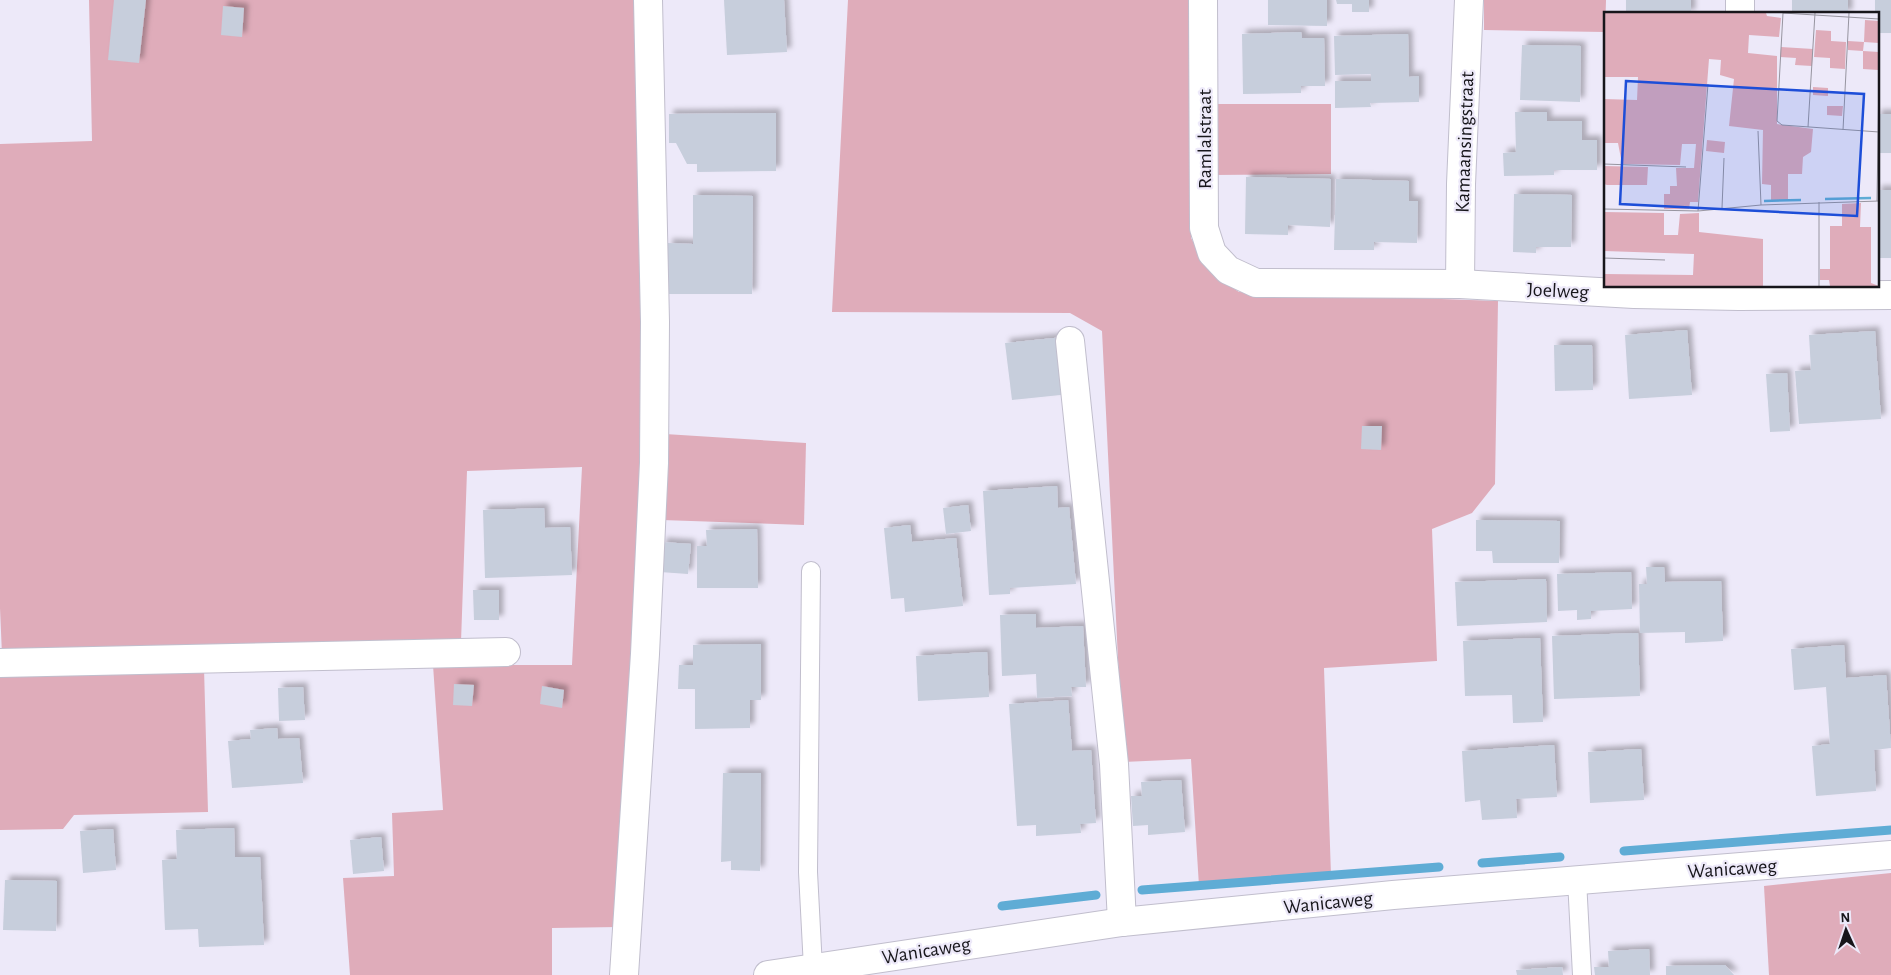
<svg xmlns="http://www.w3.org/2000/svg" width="1891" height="975" font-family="'Alegreya Sans',sans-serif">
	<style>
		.green { fill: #dfacba }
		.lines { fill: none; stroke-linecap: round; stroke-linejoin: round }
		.stream { stroke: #5facd5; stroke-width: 9 }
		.building { fill: #c7cedc; filter: url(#shadow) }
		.service-casing { stroke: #c1becd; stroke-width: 20 }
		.minor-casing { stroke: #c1becd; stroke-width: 30 }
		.tertiary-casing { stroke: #c1becd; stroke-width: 30 }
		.service { stroke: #fff; stroke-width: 18 }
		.minor { stroke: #fff; stroke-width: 28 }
		.tertiary { stroke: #fff; stroke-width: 28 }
		.labels { text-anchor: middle; stroke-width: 4.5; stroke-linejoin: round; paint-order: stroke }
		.street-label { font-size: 20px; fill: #17161b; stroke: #ede9f9 }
		.inset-river { fill: none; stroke: #5facd5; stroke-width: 2.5 }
		.inset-road { fill: none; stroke: #9795a0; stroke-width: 1 }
		.view { fill: #1d4ed8; fill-opacity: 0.15; stroke: #1d4ed8; stroke-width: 2.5 }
		.inset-edge { fill: none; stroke: #17161b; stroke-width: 2.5 }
	</style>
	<defs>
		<filter id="shadow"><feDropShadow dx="4.5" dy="-4.5" stdDeviation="2.5" flood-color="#0004"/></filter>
	</defs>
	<rect width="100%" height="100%" fill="#ede9f9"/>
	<g class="green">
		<path d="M 89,0 L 635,0 C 638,155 642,311 640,466 C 638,620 627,773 618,927 L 552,928 L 552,975 L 350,975 L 343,878 L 394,876 L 392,813 L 443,810 L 433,665 L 572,665 L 582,467 L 467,471 L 461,642 L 295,643 L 2,655 L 0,608 L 0,144 L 92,141 Z"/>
		<polygon points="848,0 1189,0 1191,238 1212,274 1239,292 1498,301 1495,484 1472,513 1432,529 1437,661 1324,668 1331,875 1199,886 1191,759 1123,762 1102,331 1070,313 832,312"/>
		<polygon points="1484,0 1606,0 1605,32 1484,30"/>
		<polygon points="1214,104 1331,104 1331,174 1213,175"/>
		<polygon points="665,434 806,443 804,525 662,520"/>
		<polygon points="204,668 208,812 74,815 63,829 0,830 0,674"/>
		<polygon points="1891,873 1891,975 1769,975 1764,886"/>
	</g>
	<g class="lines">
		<g class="stream">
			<polyline points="1624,851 1891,830"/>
			<polyline points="1482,863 1560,857"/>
			<polyline points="1142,890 1439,867"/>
			<polyline points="1002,906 1096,895"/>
		</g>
	</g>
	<g class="building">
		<polygon points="114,0 146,0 139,63 108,60"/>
		<polygon points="724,0 784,0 787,52 727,55"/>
		<polygon points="1268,0 1327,0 1327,26 1268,25"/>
		<polygon points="1336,0 1369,0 1369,12 1352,12 1352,4 1337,4"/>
		<rect x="1626" y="0" width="65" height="14"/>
		<rect x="1792" y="0" width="56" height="14"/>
		<polygon points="1875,0 1891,0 1891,33 1877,33 1877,14 1875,14"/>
		<polygon points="223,6 244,8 242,37 221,35"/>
		<polygon points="1301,32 1302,38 1324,38 1325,86 1301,86 1301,93 1243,94 1242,34"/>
		<polygon points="1408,34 1409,77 1419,76 1419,102 1370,103 1371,107 1335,108 1335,81 1371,81 1371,74 1335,75 1334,36"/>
		<polygon points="1522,45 1581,46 1580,102 1520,100"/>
		<polygon points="1515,112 1547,112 1547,121 1582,121 1582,140 1597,140 1597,170 1554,170 1554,175 1504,176 1503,153 1516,152"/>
		<polygon points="776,113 776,171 697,172 697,164 687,164 676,143 669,143 669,114"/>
		<rect x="1877" y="114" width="14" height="39"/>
		<polygon points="1246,177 1331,179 1330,227 1288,225 1288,235 1245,234"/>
		<polygon points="1336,179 1409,181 1409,201 1418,201 1417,243 1374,242 1374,250 1334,250"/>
		<rect x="1877" y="190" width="14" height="68"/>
		<polygon points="1514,194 1572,195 1571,247 1536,247 1536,253 1513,252"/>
		<polygon points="693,195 753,196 752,294 668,294 668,243 693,244"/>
		<polygon points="1687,330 1692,395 1629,399 1625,335"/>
		<polygon points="1875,331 1881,419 1799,424 1795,371 1811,370 1809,335"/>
		<polygon points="1064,337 1070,394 1012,400 1005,343"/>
		<polygon points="1554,345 1592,345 1593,390 1555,391"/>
		<polygon points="1787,373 1790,431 1770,432 1766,374"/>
		<polygon points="1362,426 1382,426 1381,450 1361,449"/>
		<polygon points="1057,486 1058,508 1069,507 1076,584 1010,588 1010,594 989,595 983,491"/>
		<polygon points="968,505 971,531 946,534 943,508"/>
		<polygon points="544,508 545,528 570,527 572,575 485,578 483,510"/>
		<polygon points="1476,520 1560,521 1559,563 1493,563 1492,551 1476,551"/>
		<polygon points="910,525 912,542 956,538 963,606 905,612 904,598 891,599 884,528"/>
		<polygon points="757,529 758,588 697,588 697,546 707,546 706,530"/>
		<polygon points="662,542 691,544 688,574 660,572"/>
		<polygon points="1646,567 1664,567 1665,582 1721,581 1723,641 1685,643 1685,632 1640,633 1639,584 1647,584"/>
		<polygon points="1631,572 1632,609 1591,611 1591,619 1577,620 1577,610 1558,611 1557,574"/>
		<polygon points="1546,579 1547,622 1457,626 1455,582"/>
		<polygon points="473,590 499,590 499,620 474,620"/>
		<polygon points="1036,614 1036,628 1083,626 1086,687 1071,687 1072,696 1037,698 1036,674 1002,676 1000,615"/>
		<polygon points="1638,633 1640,696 1554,699 1552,636"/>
		<polygon points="1540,638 1543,722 1513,723 1512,695 1465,696 1463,641"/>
		<polygon points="761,644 761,700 750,700 750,728 695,729 695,689 678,689 679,665 693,665 693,645"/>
		<polygon points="1844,645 1846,678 1886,675 1891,748 1874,750 1876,791 1816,796 1812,746 1830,744 1826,687 1794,690 1791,649"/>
		<polygon points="987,652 989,697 918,701 916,656"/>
		<polygon points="454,684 474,685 472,706 453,705"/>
		<polygon points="542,686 564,690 562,708 540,704"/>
		<polygon points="303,687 305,720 279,721 278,688"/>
		<polygon points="1068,700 1072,751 1091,750 1096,823 1080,824 1081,833 1036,836 1036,825 1017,826 1009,704"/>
		<polygon points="277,728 278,739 299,738 303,783 232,788 228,741 251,739 250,730"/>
		<polygon points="1554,745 1557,797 1516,799 1517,818 1482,820 1480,800 1465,802 1462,751"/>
		<polygon points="1641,749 1644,800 1590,803 1588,752"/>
		<polygon points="723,773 761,773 760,871 731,870 731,861 721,862"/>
		<polygon points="1181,780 1185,832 1148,835 1148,825 1133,826 1131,796 1142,796 1141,782"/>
		<polygon points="234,828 235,857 260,857 264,945 199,947 198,929 165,930 162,860 177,859 176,830"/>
		<polygon points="113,829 116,870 83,873 80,831"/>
		<polygon points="381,837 384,871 353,874 350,840"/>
		<polygon points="5,880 57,881 56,931 3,930"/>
		<polygon points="1649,949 1650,975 1595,975 1594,967 1609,967 1608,951"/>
		<polygon points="1725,965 1734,975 1666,975 1666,966"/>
		<polygon points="1562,967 1563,975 1517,975 1516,970"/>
	</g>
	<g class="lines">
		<g class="service-casing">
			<g id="service">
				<polyline points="811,571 808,872 813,968"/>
				<polyline points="1577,880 1582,975"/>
			</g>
		</g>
		<g class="minor-casing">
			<g id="minor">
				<polyline points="1203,0 1204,228 1212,253 1228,270 1256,283 1460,284 1634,294 1739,296 1891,295"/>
				<polyline points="1740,14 1740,0"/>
				<polyline points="1460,284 1461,184 1469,0"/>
				<polyline points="1070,341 1114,764 1122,922"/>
				<polyline points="0,663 506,652"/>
				<polyline points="624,975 645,654 654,463 655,322 648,0"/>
			</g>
		</g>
		<g class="tertiary-casing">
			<polyline id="tertiary" points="768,975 1122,922 1393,895 1891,855"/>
		</g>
		<use href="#service" class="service"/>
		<use href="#minor" class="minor"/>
		<use href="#tertiary" class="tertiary"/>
	</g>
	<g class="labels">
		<g class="street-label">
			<text transform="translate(1204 139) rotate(-90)" y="7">Ramlalstraat</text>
			<text transform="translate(1464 142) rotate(-88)" y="7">Kamaansingstraat</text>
			<text transform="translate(1558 290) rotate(3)" y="7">Joelweg</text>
			<text transform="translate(1732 868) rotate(-4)" y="7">Wanicaweg</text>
			<text transform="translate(1328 902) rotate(-6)" y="7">Wanicaweg</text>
			<text transform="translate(926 950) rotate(-9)" y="7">Wanicaweg</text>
		</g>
	</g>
	<g transform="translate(1604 12)">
		<rect width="275" height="275" fill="#ede9f9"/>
		<path d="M 0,1 L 162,1 L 163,4 L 177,6 L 175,25 L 145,23 L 144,41 L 173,44 L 173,112 L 209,117 L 207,140 L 199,145 L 198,162 L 184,162 L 184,188 L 167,188 L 167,173 L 158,172 L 159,118 L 125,114 L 130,67 L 116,63 L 117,48 L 105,47 L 94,190 L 86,190 L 85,197 L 60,197 L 60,182 L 66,182 L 66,174 L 73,174 L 72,156 L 90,156 L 92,132 L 78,132 L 76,153 L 18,152 L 14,131 L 1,131 L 0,151 L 0,87 L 33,88 L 34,65 L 0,65 ZM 261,8 L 275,9 L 275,31 L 260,30 L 259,39 L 275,40 L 274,58 L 259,57 L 259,39 L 244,38 L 244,29 L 260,30 ZM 212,18 L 227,19 L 227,29 L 242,30 L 241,57 L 226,56 L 226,46 L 210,45 ZM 177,35 L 209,37 L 208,54 L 191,53 L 192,46 L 176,45 ZM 209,75 L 224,76 L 224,84 L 209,83 ZM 223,94 L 239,94 L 238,104 L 223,103 ZM 103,128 L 121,130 L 120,141 L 102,139 ZM 0,154 L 44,155 L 43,173 L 3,173 L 0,172 ZM 257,191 L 256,215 L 267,215 L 267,271 L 275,274 L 226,274 L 225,268 L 216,268 L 216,257 L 226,257 L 226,214 L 238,214 L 238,192 ZM 0,200 L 60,201 L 60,223 L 74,223 L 76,202 L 95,201 L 95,220 L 159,227 L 159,274 L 0,274 L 0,262 L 89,263 L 90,242 L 0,239 Z" fill="#dfacba"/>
		<path class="inset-river" d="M 221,187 L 267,186M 160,189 L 197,188"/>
		<path class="inset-road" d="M 179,1 L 173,109 L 178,113 L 275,120M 179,1 L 275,7M 204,115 L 211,1M 239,118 L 245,1M 154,119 L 157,193M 0,152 L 82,155M 273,189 L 275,60M 215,190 L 215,274M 118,196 L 120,146M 0,197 L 94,199 L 157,193 L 275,189M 94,199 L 104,72M 0,246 L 61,248"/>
		<path class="view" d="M 22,69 L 260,82 L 253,204 L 16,192 Z"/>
		<rect width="275" height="275" class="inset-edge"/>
	</g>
	<g transform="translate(1846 930) rotate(357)" stroke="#ede9f9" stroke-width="4" paint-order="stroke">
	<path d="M0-4L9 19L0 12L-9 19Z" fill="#17161b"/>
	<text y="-8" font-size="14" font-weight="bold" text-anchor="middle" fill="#17161b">N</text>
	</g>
</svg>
